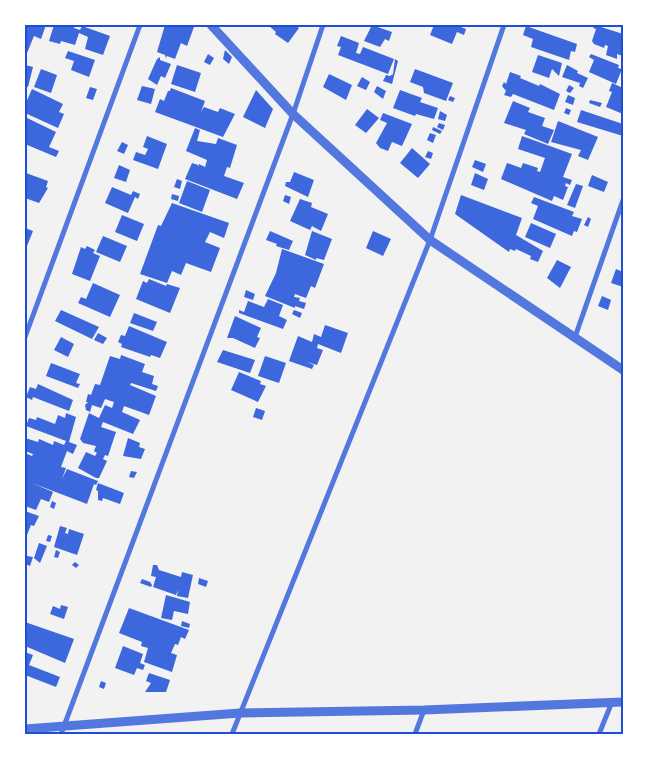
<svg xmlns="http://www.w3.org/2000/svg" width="648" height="759" font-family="'Noto Serif',serif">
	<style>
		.building { fill: #3d67dc }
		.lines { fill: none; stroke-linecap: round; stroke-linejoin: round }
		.minor { stroke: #5277de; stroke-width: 5 }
		.tertiary { stroke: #5277de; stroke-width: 9 }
		.neatline { fill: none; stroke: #1d4ed8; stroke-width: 2 }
	</style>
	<rect width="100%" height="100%" fill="#f2f2f2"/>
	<g class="building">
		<polygon points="25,25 46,25 41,39 34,36 25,58"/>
		<polygon points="54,25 75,25 74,28 80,30 82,26 110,36 103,55 85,49 88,37 79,33 75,45 61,41 60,44 49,41"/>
		<polygon points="165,25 189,25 194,27 187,46 181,43 175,59 167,56 166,58 165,55 157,52"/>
		<polygon points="268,25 295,25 299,28 288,43 275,34 276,32"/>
		<polygon points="372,25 392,32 389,41 385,39 380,47 364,41"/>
		<polygon points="434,25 456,25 466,29 464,35 457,32 452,44 430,35"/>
		<polygon points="595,25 623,34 623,56 617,54 617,59 606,55 608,46 605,45 604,48 594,44 592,41 596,29 593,28"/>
		<polygon points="526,26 577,44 575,52 571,51 569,60 531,47 533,39 523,35"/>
		<polygon points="341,36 359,43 356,53 360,54 363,47 394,59 388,74 338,55 341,47 337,46"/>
		<polygon points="225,50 232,57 229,64 223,59"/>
		<polygon points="68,51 95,60 89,77 71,70 74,61 65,58"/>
		<polygon points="208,54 214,58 210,65 204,62"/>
		<polygon points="591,54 619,65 618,68 622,69 616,84 589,72 594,60 589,57"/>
		<polygon points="538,55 562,63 559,76 552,69 549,78 532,72"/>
		<polygon points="160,57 160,60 171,64 165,78 161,76 157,85 148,79 157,59"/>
		<polygon points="395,59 398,61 392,84 383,81 386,75 390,76 393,74"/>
		<polygon points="25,65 33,67 28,87 25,86"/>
		<polygon points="177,65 201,73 195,92 171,84"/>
		<polygon points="567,65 578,71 577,73 588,78 583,88 579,86 580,83 562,77"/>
		<polygon points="41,69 57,75 51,93 34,87"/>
		<polygon points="415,69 453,83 446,101 424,93 423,87 410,82"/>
		<polygon points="510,72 521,76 520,78 539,86 540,84 560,94 554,110 513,94 511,97 504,95 506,91 502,86 504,82 506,84"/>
		<polygon points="329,74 352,85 346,100 323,87"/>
		<polygon points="362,77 370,82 366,90 357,86"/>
		<polygon points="612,83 623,88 623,114 606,107 612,92 609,91"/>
		<polygon points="569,85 574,88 570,93 566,91"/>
		<polygon points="142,86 155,89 151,104 137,100"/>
		<polygon points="377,86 386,91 383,99 374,92"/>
		<polygon points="90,87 97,89 93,100 86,98"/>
		<polygon points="171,88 205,101 201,112 204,107 218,112 220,108 235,114 223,137 155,112 160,99 164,101 168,91 170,91"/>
		<polygon points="32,89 63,104 59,112 64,114 58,128 25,113 25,105"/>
		<polygon points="256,90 273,109 265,128 243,117"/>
		<polygon points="400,90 422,98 420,102 438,108 434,119 416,114 415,116 393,108"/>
		<polygon points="568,95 575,98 573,105 565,102"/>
		<polygon points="450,96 455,98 453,102 448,100"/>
		<polygon points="590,100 602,103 600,107 589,103"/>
		<polygon points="513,101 530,108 528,112 545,118 542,126 554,130 548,144 524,134 526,130 504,123"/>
		<polygon points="566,108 571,110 569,115 564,113"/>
		<polygon points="367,109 379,118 366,133 355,125"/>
		<polygon points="581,110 623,124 623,136 577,122"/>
		<polygon points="440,111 447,115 445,121 438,119"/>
		<polygon points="383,113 412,124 402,146 392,142 388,151 380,148 376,143 387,123 380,120"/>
		<polygon points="25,117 56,132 49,147 59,151 56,157 25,144"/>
		<polygon points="558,121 598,137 588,160 578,156 581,150 551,142"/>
		<polygon points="439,123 445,125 443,130 437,127"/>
		<polygon points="433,127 442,131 440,134 432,130"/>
		<polygon points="195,128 200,130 197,141 216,144 218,138 237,145 230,168 227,167 224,176 244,183 237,199 185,179 192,163 198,165 198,167 199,164 205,167 207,160 186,151"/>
		<polygon points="430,133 436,135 433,143 427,140"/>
		<polygon points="147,136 167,144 158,169 133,160 136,152 145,155 148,149 143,147"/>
		<polygon points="522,136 572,154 563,177 572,180 570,185 566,183 565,186 568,187 563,200 554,196 552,201 501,179 507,163 521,168 523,163 538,168 537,171 540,172 545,158 518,149"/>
		<polygon points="122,142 128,145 124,154 117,151"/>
		<polygon points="412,148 430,164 418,178 400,163"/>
		<polygon points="428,151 433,153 431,159 425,157"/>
		<polygon points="475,160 486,164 483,172 472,167"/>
		<polygon points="119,165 130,170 126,182 114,178"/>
		<polygon points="294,172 314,180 308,197 285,186 286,182 290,182"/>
		<polygon points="26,173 48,181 46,187 48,188 39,203 25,198"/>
		<polygon points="475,173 488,179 484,190 471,185"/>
		<polygon points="592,175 608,182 604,192 588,186"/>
		<polygon points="177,179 182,181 180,189 174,187"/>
		<polygon points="187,181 210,190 202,212 179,203"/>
		<polygon points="576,184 583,186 575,208 567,205"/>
		<polygon points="112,187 131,195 133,191 140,194 138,199 135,197 128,213 105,203"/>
		<polygon points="172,194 179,196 178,201 171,199"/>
		<polygon points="285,195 291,197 289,204 283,201"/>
		<polygon points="461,195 522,218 516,235 543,251 538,262 530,259 531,256 516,249 515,251 510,249 509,252 455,214"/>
		<polygon points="534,197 574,212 572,216 582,219 577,232 574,231 572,236 533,219 538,206 531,203"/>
		<polygon points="300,199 312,203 311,207 328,214 321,231 312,226 310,230 290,221"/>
		<polygon points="172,203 229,223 224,238 210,232 205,242 220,248 211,272 186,263 181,275 172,271 167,283 140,274 158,225 161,226"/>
		<polygon points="122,215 144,224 137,241 115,232"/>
		<polygon points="588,217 591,219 588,227 584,225"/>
		<polygon points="531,223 556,234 550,248 525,237"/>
		<polygon points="25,228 33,231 25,251"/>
		<polygon points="270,231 293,241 289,250 276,246 277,244 266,240"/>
		<polygon points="312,231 332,239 324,260 316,258 316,260 305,255"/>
		<polygon points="373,231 391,239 383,256 366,248"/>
		<polygon points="103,236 127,246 120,262 96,252"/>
		<polygon points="87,246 95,250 93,253 100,256 90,281 72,274 81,247 85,249"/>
		<polygon points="282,249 324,264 315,288 311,286 306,298 295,294 294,297 300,298 299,301 306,303 304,309 295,306 295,308 265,296 276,273"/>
		<polygon points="557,260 571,267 560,288 547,278"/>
		<polygon points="616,269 623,272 623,287 611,283"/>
		<polygon points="149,279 166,286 167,284 180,288 170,313 136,299 143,281 147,283"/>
		<polygon points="93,283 120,295 110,317 78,303 81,297 86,299"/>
		<polygon points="246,290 255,294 253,300 244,297"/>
		<polygon points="602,296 611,300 608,310 598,306"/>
		<polygon points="268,299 283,305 279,316 287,320 283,329 239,313 239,310 244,312 248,301 264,307"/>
		<polygon points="61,310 99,327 92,339 55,321"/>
		<polygon points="294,310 302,313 300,318 292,314"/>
		<polygon points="134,313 157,322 153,331 130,323"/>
		<polygon points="235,316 261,328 257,337 260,338 255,348 233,338 227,338"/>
		<polygon points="325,325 348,333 341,353 318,344 317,348 323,350 317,365 307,362 314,365 312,369 289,361 298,336 312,342 314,334 321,337"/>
		<polygon points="129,326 167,342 160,358 151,355 150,357 121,347 122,344 118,342 121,335 125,336"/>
		<polygon points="98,333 107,338 103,344 94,340"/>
		<polygon points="61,337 74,344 68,357 54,350"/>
		<polygon points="223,350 255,360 250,373 217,362"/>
		<polygon points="121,355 145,364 142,372 154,376 152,384 158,386 156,391 131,383 130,385 156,396 149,415 124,406 122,412 140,420 133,434 103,422 101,427 116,432 108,456 105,455 103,459 107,461 99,478 96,478 78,468 86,452 95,456 97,453 94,451 96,446 83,443 80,439 89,413 99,418 105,405 112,408 114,402 105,399 101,408 92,405 90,412 86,410 85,405 88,402 86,402 88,394 91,395 95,384 100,385 110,356 120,359"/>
		<polygon points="265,356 286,363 279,383 258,376"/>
		<polygon points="51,363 80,374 76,383 80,384 78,388 46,376"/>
		<polygon points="239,372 261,381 260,384 266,386 258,402 231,390"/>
		<polygon points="38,384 73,400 69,411 33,397 32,400 26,397 30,387 36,389"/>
		<polygon points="256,408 265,411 262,420 253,417"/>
		<polygon points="66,413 76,417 69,442 77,445 73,454 67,451 61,467 66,468 62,479 67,469 98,481 96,485 94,484 87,504 32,483 53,492 49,502 41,499 36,510 25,506 25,453 32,456 33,454 25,451 25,438 38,442 39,439 53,445 54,441 64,445 66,441 26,426 29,418 36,420 37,417 55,424 58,415 65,418"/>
		<polygon points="128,438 140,443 139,447 145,449 141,459 123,456"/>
		<polygon points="131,471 137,472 134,478 129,477"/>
		<polygon points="98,483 124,493 120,504 103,498 102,501 98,500 98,491 96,490"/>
		<polygon points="52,501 56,503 54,509 50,507"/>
		<polygon points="25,511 39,516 34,526 31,525 27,535"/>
		<polygon points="60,526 67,528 65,533 68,534 69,529 84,534 77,555 54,547"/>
		<polygon points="48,535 52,536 50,542 46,541"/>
		<polygon points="39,543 47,546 40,563 34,558"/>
		<polygon points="56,550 60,552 58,558 54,557"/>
		<polygon points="27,556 33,557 30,566 25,564"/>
		<polygon points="75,562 79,565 76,568 72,565"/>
		<polygon points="153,565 157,565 159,570 181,577 182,572 193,575 188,598 177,596 178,590 176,595 153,587 156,577 151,576"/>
		<polygon points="199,578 208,581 206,587 198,584"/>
		<polygon points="142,579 150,582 152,585 151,587 140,583"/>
		<polygon points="166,595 190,602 188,614 174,611 172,620 161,618"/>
		<polygon points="61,605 68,607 64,619 50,614 53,606 60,609"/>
		<polygon points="129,608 189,630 185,639 181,637 178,645 175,644 171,653 177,655 172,672 144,662 148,648 141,646 142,642 119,633"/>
		<polygon points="182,621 190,624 189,628 181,626"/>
		<polygon points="25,622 74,639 65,663 25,646"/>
		<polygon points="123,646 143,654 140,663 145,665 143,670 137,668 134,675 115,668"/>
		<polygon points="25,652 33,655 29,665 60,677 56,687 25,675"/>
		<polygon points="149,673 170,680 166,692 145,692 151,683 146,681"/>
		<polygon points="101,681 106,683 104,689 99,687"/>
	</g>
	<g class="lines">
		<g class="minor">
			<polyline points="25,337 140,25"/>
			<polyline points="575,337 623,200"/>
			<polyline points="61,734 293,114 323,25"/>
			<polyline points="232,734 430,240 504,25"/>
			<polyline points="415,734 424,710"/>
			<polyline points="599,734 612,702"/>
		</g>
		<g class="tertiary">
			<polyline points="211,25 293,114 430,240 623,370"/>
			<polyline points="25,729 240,713 424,710 623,702"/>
		</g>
	</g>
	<rect width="648" height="759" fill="none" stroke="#ffffff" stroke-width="52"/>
	<rect x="26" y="26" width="596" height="707" class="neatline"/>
</svg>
